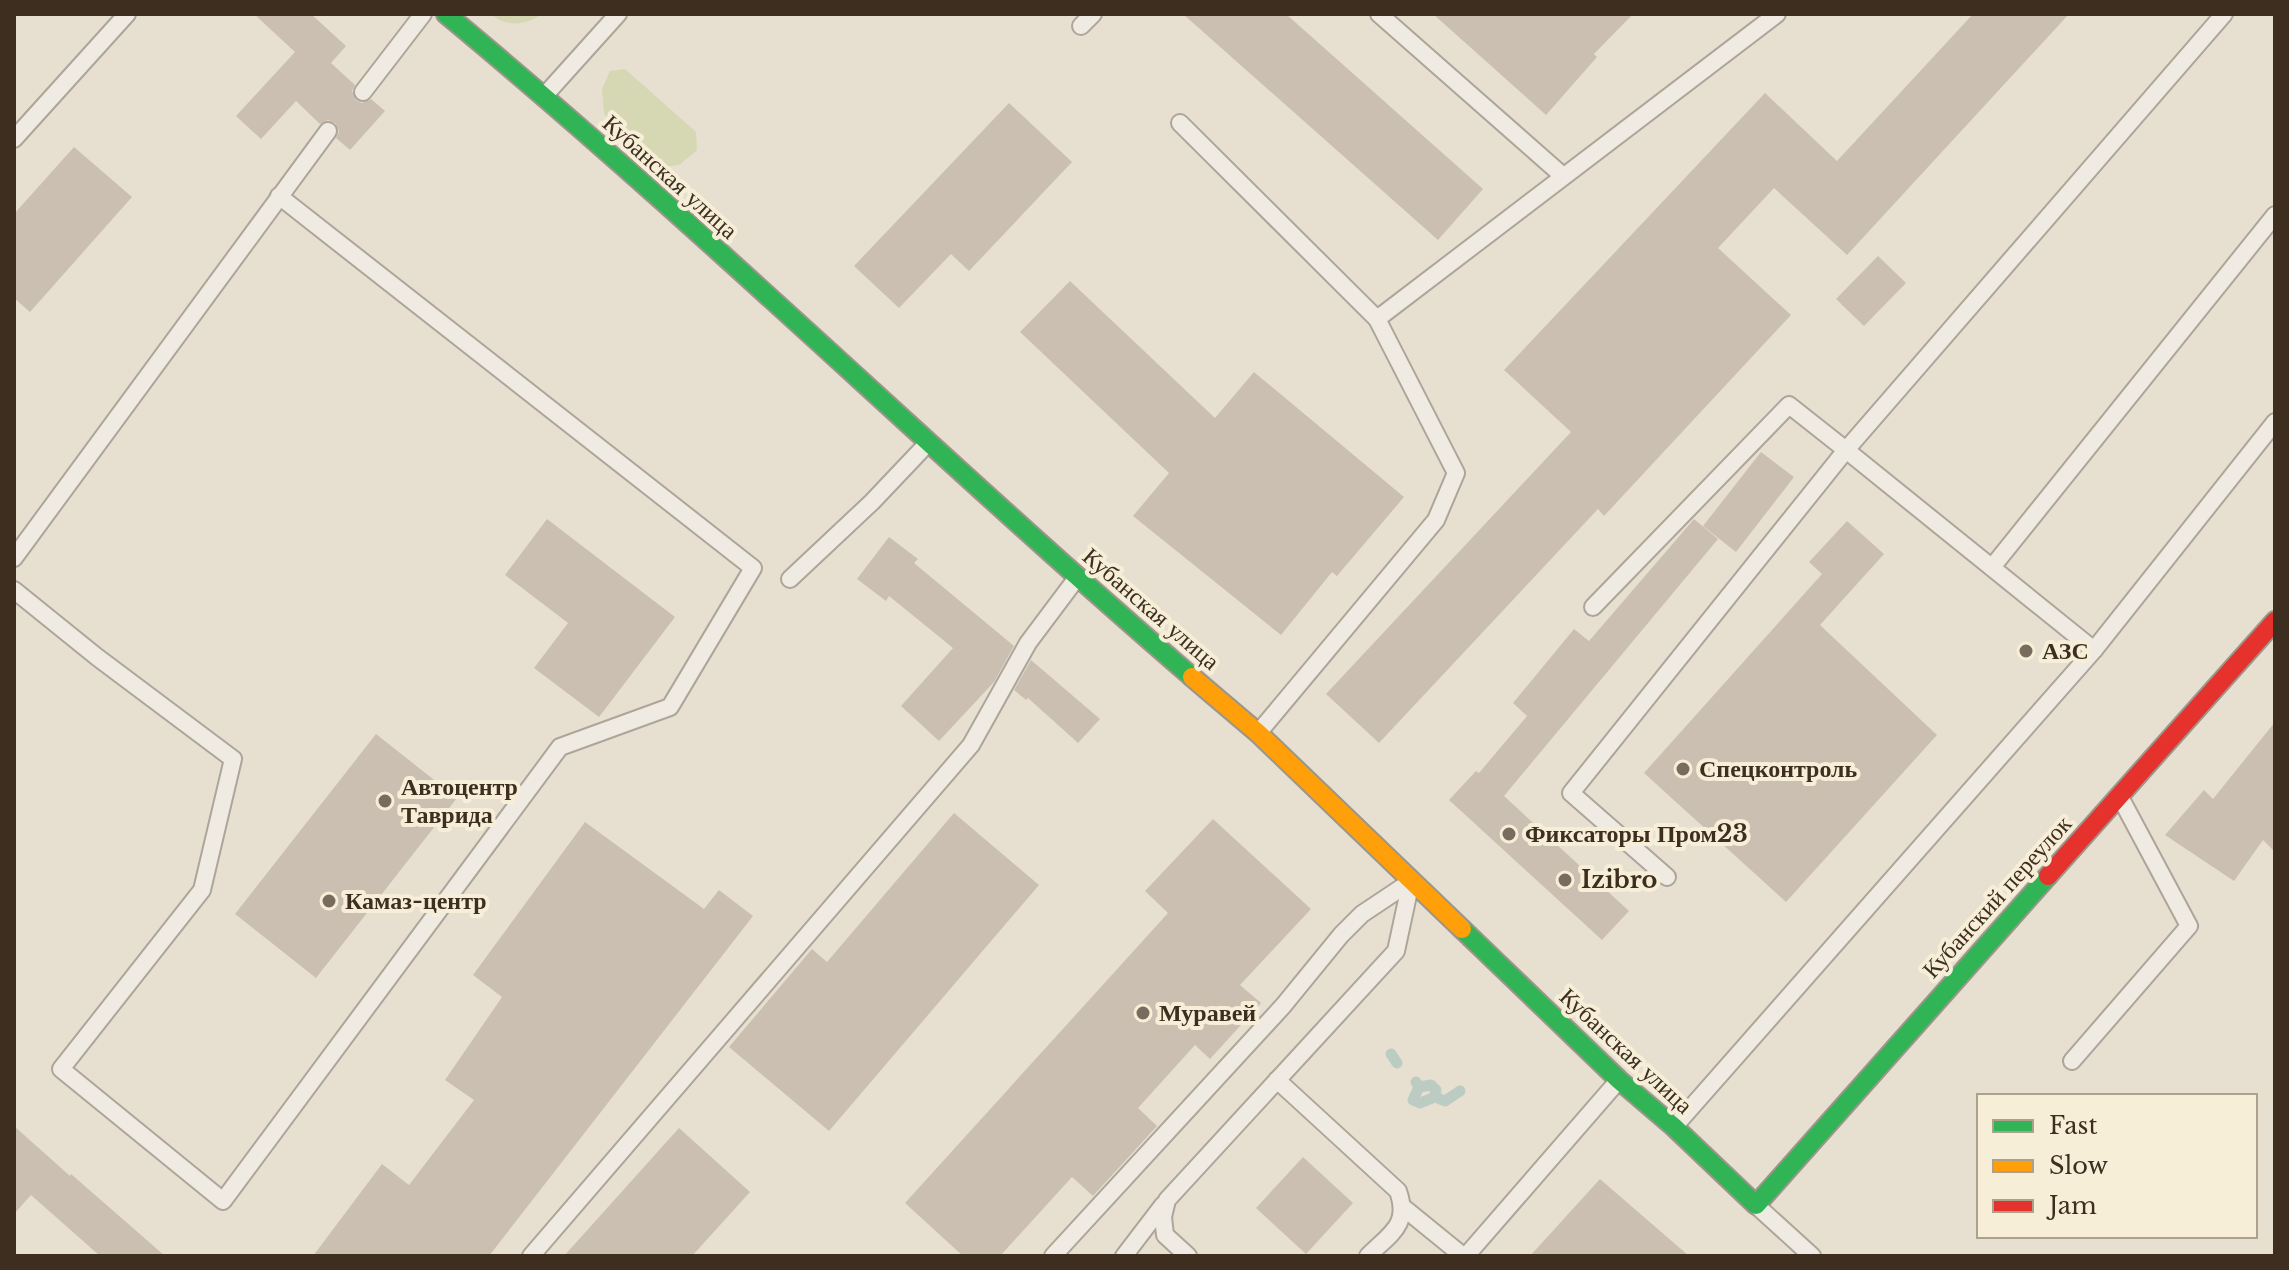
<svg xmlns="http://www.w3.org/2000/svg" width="2289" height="1270" font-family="'Libre Baskerville',serif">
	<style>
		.green { fill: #d6d7b3 }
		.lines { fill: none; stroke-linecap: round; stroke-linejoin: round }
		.stream { stroke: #bcccc2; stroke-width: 11 }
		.building { fill: #cbbfb2 }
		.lane-casing { stroke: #ada599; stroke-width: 20 }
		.fast-casing { stroke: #9c958a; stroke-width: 22 }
		.slow-casing { stroke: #9c958a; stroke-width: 22 }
		.jam-casing { stroke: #9c958a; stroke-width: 22 }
		.lane { stroke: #efebe3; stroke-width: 16 }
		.fast { stroke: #30b455; stroke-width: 18 }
		.slow { stroke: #ff9f0a; stroke-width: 18 }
		.jam { stroke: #e5322d; stroke-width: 18 }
		.poi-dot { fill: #786c5e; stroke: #f7eed8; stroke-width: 3 }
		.labels { text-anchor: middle; stroke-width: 8; stroke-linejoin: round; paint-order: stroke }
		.street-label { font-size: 24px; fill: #3d2e20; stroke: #f7eed8 }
		.poi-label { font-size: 24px; font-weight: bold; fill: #3d2e20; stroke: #f7eed8; text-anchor: start }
	</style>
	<rect width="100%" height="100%" fill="#e7e0d1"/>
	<g class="green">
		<path d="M 491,14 L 542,14 C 526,25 506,28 491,14 Z"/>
		<polygon points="625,69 696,132 697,150 679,165 661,167 604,114 602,89 610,71"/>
	</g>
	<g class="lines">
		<g class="stream">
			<polyline points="1391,1054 1397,1063"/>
			<polyline points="1416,1082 1419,1087 1413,1100 1420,1103 1435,1097 1445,1101 1460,1091"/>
			<polyline points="1419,1087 1431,1085 1436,1090 1435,1097"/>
		</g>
	</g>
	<g class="building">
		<polygon points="254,14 311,14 346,46 331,63 355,85 352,91 356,100 362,103 371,99 385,111 350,150 336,138 339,131 335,123 328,120 320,124 296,101 261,139 236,116 295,52"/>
		<polygon points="1183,14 1286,14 1483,189 1438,240"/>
		<polygon points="1433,14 1633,14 1594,54 1597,57 1546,115"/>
		<polygon points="1973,14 2069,14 1847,255 1774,188 1718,248 1791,315 1604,516 1598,509 1379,743 1326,694 1571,432 1504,370 1765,93 1837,161"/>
		<polygon points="1009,103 1072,162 969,271 951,254 899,308 854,266"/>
		<polygon points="74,147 132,197 30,312 14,298 14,214"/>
		<polygon points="1878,256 1906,283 1864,326 1836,299"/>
		<polygon points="1070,281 1215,418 1254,372 1404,497 1337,576 1332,572 1281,635 1133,516 1169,473 1020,332"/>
		<polygon points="1761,452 1794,477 1736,552 1703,526"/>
		<polygon points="547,519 675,617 599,717 534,668 568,623 505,575"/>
		<polygon points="1694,519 1718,539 1504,796 1629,911 1602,940 1449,800 1476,771 1479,773 1527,716 1513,703 1574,629 1589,641"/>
		<polygon points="1847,521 1884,554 1820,625 1937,735 1786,902 1644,773 1822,574 1809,562"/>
		<polygon points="889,537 918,559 914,563 1014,646 994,682 939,741 901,706 953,648 889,596 886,601 857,579"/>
		<polygon points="1031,660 1100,719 1078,743 1028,698 1026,700 1014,690"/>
		<polygon points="2275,722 2275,852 2263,840 2234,881 2165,835 2204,790 2213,799"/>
		<polygon points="376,734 457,798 316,978 235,914"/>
		<polygon points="954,813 1039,885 829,1131 729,1047 812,949 827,962"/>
		<polygon points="1213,819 1311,909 1240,985 1261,1003 1210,1059 1195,1045 1138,1108 1157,1126 1093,1196 1072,1177 1000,1256 963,1256 905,1203 1168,913 1145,891"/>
		<polygon points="585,822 704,909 719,890 753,916 489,1256 313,1256 382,1164 409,1185 474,1100 445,1080 502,997 473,975"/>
		<polygon points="14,1126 70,1176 71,1174 165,1256 100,1256 31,1195 14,1214"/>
		<polygon points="679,1128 750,1192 692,1256 564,1256"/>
		<polygon points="1303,1157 1353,1203 1306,1254 1256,1208"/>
		<polygon points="1600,1179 1689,1256 1530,1256"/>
	</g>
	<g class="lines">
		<g class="lane-casing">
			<g id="lane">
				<polyline points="1379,14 1563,176"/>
				<polyline points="1081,26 1093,14"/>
				<polyline points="363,92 423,14"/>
				<polyline points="546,94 618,14"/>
				<polyline points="1180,123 1377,319"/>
				<polyline points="14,139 127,14"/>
				<polyline points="14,558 328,131"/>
				<polyline points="1993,566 2275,215"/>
				<polyline points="790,579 872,502 927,444"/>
				<polyline points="14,590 97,657 233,759 202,890 61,1069 223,1201 560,747 670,707 753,568 279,196"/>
				<polyline points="1593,607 1789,405 1846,450 1571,793 1667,877"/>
				<polyline points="2094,650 1846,450 2224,14"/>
				<polyline points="1259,732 1436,520 1456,473 1377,319 1777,14"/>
				<polyline points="2072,1061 2189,926 2120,797"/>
				<path d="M 1277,1080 L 1398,1191 C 1410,1225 1391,1233 1368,1256"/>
				<polyline points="1674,1127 2094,650 2275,422"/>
				<polyline points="1757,1206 1812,1256"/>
				<polyline points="1404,1208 1463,1256"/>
				<polyline points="531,1256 971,745 1028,643 1076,579"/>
				<polyline points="1053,1256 1283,1006 1341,935 1362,914 1410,882"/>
				<polyline points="1124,1256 1163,1205"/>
				<polyline points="1188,1256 1165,1235 1163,1217 1167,1200 1396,951 1410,886"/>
				<polyline points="1466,1256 1618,1081"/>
			</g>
		</g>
		<g class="fast-casing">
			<g id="fast">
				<path d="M 446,14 C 702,226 940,460 1192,677"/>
				<polyline points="1462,929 1619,1080 1674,1127 1756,1205 2048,876"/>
			</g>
		</g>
		<g class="slow-casing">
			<polyline id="slow" points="1192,677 1258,733 1462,929"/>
		</g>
		<g class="jam-casing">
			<polyline id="jam" points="2048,876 2275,621"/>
		</g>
		<use href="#lane" class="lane"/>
		<use href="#fast" class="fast"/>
		<use href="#slow" class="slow"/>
		<use href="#jam" class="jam"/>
	</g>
	<g class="poi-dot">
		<circle cx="2026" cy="651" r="8"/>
		<circle cx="1683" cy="769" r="8"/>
		<circle cx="385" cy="801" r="8"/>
		<circle cx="1509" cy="834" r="8"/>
		<circle cx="1565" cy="880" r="8"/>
		<circle cx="329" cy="901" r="8"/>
		<circle cx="1143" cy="1013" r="8"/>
	</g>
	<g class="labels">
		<g class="street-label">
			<text transform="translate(670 177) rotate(42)" y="8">Кубанская улица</text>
			<text transform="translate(1151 609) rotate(41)" y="8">Кубанская улица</text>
			<text transform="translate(1997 897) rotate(-48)" y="8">Кубанский переулок</text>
			<text transform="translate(1626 1051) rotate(43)" y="8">Кубанская улица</text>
		</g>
		<g class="poi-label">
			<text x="2042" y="659">АЗС</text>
			<text x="1699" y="777">Спецконтроль</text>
			<text x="401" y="795">Автоцентр<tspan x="401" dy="28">Таврида</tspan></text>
			<text x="1525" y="842">Фиксаторы Пром23</text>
			<text x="1581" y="888">Izibro</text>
			<text x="345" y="909">Камаз-центр</text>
			<text x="1159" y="1021">Муравей</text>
		</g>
	</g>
	<rect width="2289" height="1270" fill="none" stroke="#3d2e20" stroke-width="32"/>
	<rect x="1977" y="1094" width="280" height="144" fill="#f7eed8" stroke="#ada18e" stroke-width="2"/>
	<rect x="1993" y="1120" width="40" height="12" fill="#30b455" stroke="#ada18e" stroke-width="2"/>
	<text x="2049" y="1134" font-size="24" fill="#3d2e20">Fast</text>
	<rect x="1993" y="1160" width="40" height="12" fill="#ff9f0a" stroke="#ada18e" stroke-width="2"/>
	<text x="2049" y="1174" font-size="24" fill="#3d2e20">Slow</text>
	<rect x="1993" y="1200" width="40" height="12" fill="#e5322d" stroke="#ada18e" stroke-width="2"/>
	<text x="2049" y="1214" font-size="24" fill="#3d2e20">Jam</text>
</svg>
